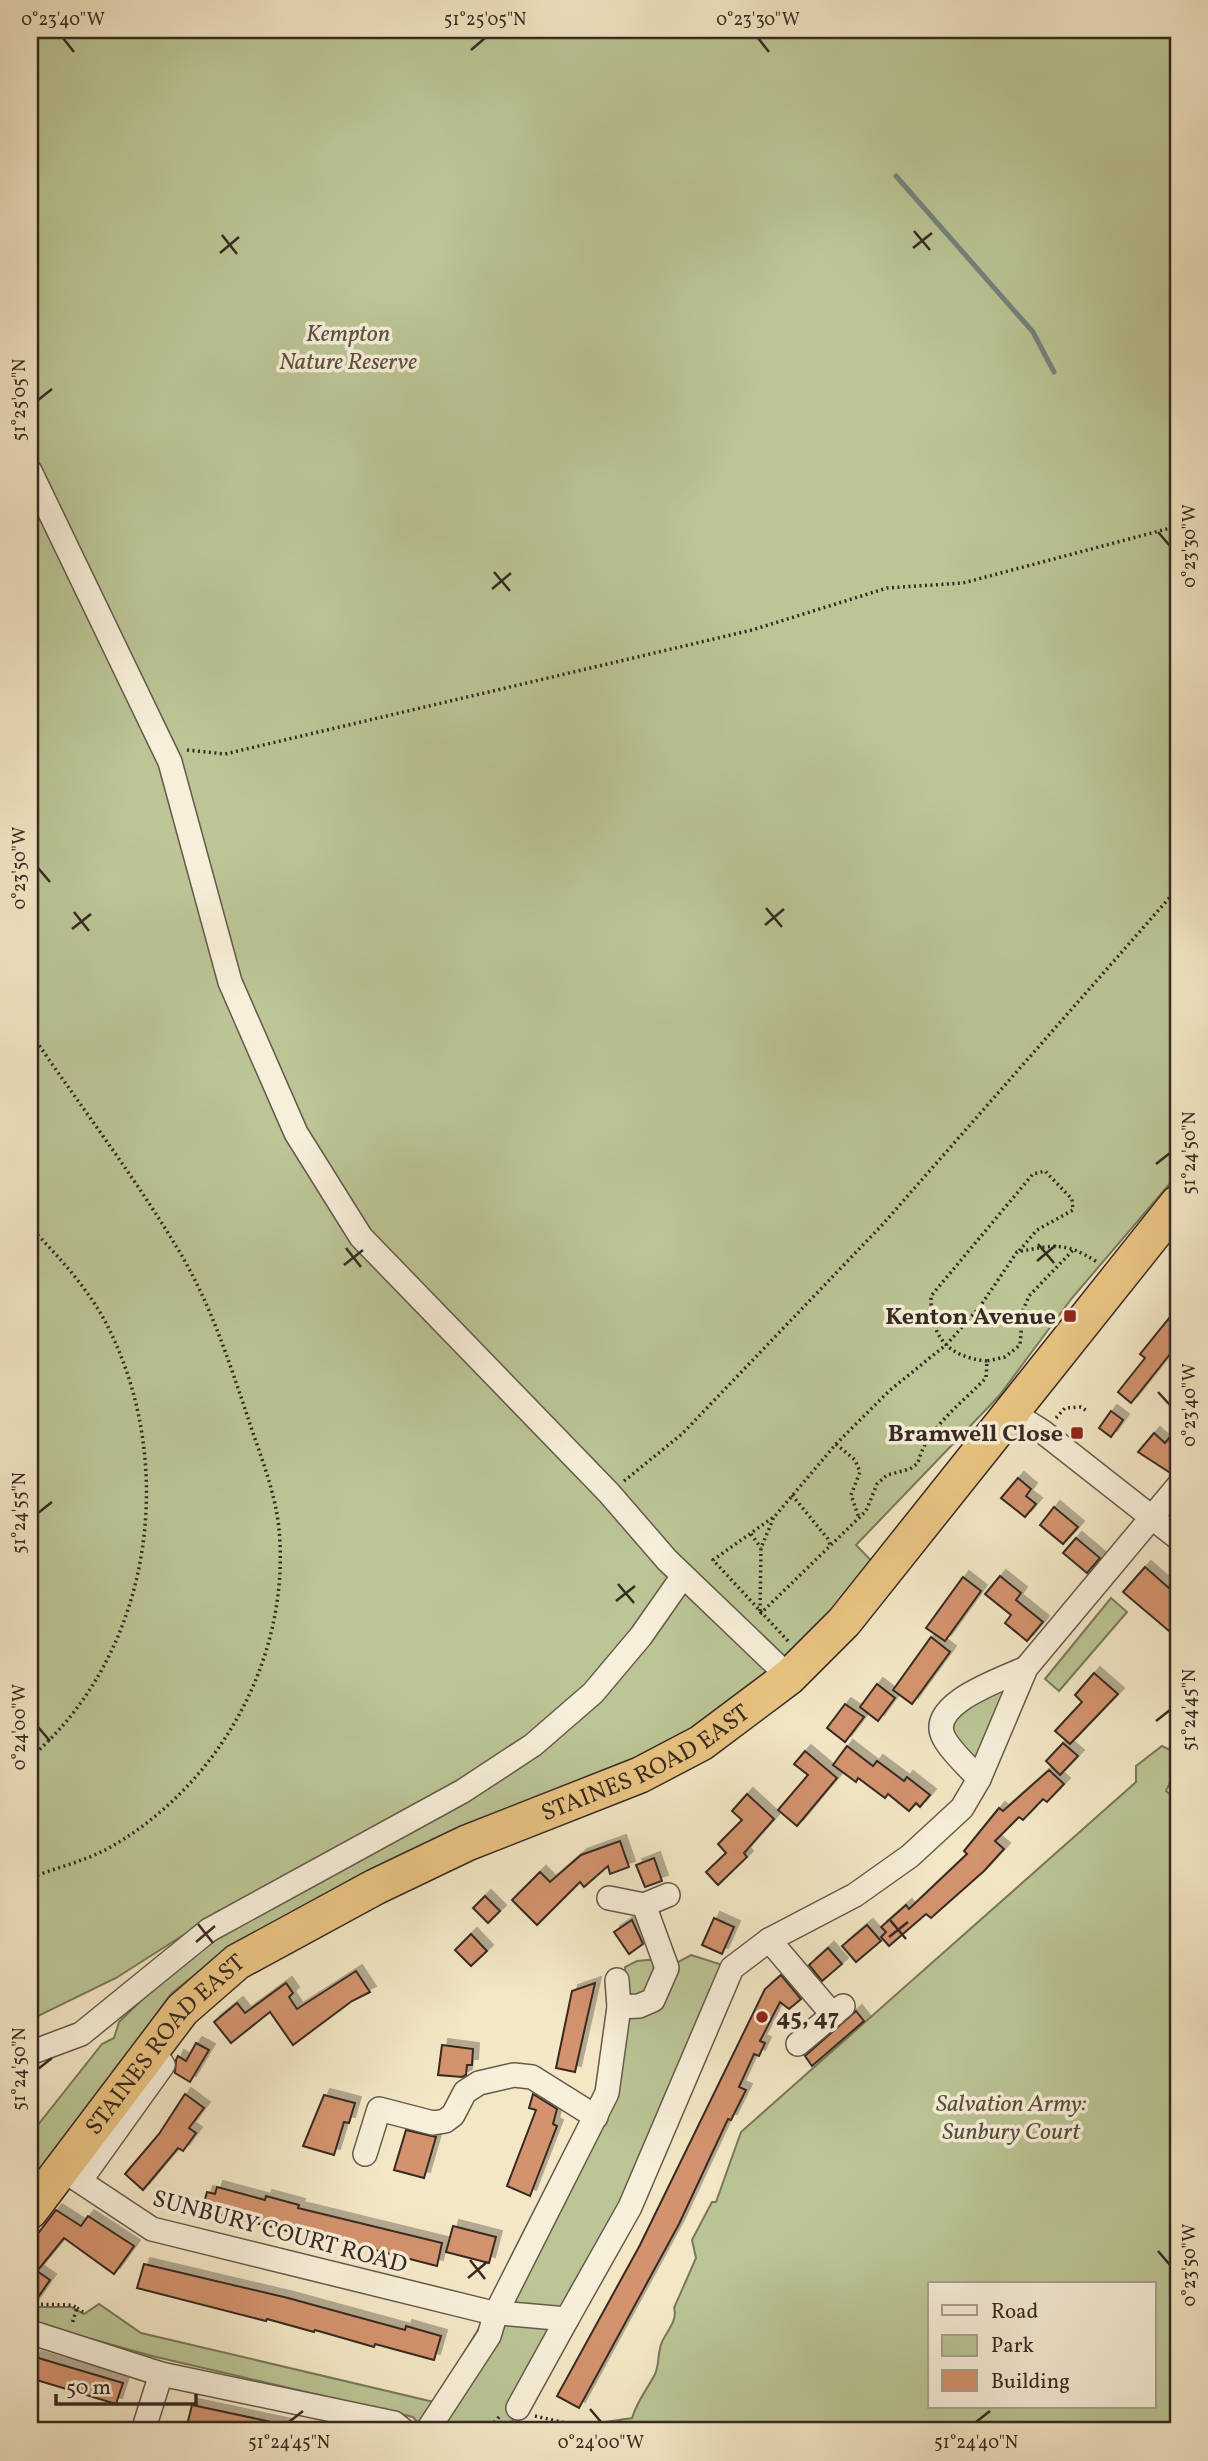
<svg xmlns="http://www.w3.org/2000/svg" width="1208" height="2461" font-family="Vollkorn,serif">
	<style>
		.green { fill: #bbc595; stroke: #79785c; stroke-width: 2; fill-rule: evenodd }
		.lines { fill: none; stroke-linecap: round; stroke-linejoin: round }
		.stream { stroke: #74837e; stroke-width: 5 }
		.building { fill: #d3936e; stroke: #372a23; stroke-width: 2; filter: url(#shadow) }
		.minor-casing { stroke: #66594c; stroke-width: 26 }
		.highway-casing { stroke: #372a23; stroke-width: 38 }
		.path { stroke: #372a23; stroke-width: 3.5; stroke-dasharray: 2 3.5; stroke-linecap: butt }
		.minor { stroke: #f7efd9; stroke-width: 23 }
		.highway { stroke: #eac482; stroke-width: 35 }
		.ticks { fill: none; stroke: #372a23; stroke-width: 2.5 }
		.poi-dot { fill: #8f2418; stroke: #f7efd9; stroke-width: 2.5 }
		.labels { text-anchor: middle; stroke-width: 7; stroke-linejoin: round; paint-order: stroke }
		.park-label { font-size: 24px; font-style: italic; fill: #585140; stroke: #f7efd9 }
		.poi-label { font-size: 24px; font-weight: bold; fill: #372a23; stroke: #f7efd9; text-anchor: end }
		.street-label { font-size: 24px; fill: #372a23; stroke: #f7efd9 }
		.neatline { fill: none; stroke: #372a23; stroke-width: 2.5 }
		.ticks-label { font-size: 18px; text-anchor: middle; fill: #372a23 }
	</style>
	<defs>
		<filter id="shadow"><feDropShadow dx="6" dy="-6" stdDeviation="0" flood-color="#0004"/></filter>
	</defs>
	<rect width="100%" height="100%" fill="#f3e7c5"/>
	<filter id="stains"><feTurbulence type="fractalNoise" baseFrequency=".00286" numOctaves="4"/><feColorMatrix values="0 0 0 0 .2 0 0 0 0 .09 0 0 0 0 .02 0 0 0 .5 -.17"/></filter>
	<radialGradient id="worn" r=".72"><stop offset=".6" stop-color="#630" stop-opacity="0"/><stop offset="1" stop-color="#630" stop-opacity=".3"/></radialGradient>
	<g class="green">
		<polygon points="30,30 1178,30 1178,1174 1072,1298 999,1396 856,1545 884,1574 747,1712 224,1951 171,1994 41,2175 30,2185 30,2135 102,2044 114,2038 119,2022 149,1993 196,1927 116,1978 30,2020"/>
		<polygon points="1111,1598 1127,1612 1059,1691 1045,1679"/>
		<polygon points="1026,1668 979,1779 943,1716"/>
		<path d="M 1162,1746 L 1178,1754 L 1178,1766 L 1166,1791 L 1178,1801 L 1178,2431 L 593,2431 L 599,2423 L 632,2418 C 638,2399 647,2390 655,2374 C 660,2363 657,2353 662,2342 C 667,2331 678,2320 674,2308 L 696,2258 L 692,2240 L 712,2202 L 716,2202 L 741,2132 L 1136,1782 L 1136,1766 ZM 1154,2284 L 1154,2407 L 930,2407 L 930,2284 Z"/>
		<polygon points="691,1955 732,1968 519,2414 502,2431 425,2431 413,2417 152,2356 30,2322 30,2307 71,2307 84,2314 99,2304 141,2333 434,2402 489,2312 596,2117 619,2007 639,2006 667,1968"/>
		<polygon points="659,1959 644,1993 635,1996 626,1991 625,1967 637,1961"/>
	</g>
	<g class="lines">
		<polyline class="stream" points="896,176 1033,332 1054,372"/>
	</g>
	<g class="building">
		<polygon points="1178,1307 1178,1344 1131,1403 1118,1392 1145,1358 1140,1354"/>
		<polygon points="1111,1411 1123,1420 1111,1437 1099,1428"/>
		<polygon points="1178,1427 1178,1472 1172,1474 1138,1452 1154,1433 1165,1443"/>
		<polygon points="1018,1478 1031,1489 1026,1496 1036,1504 1025,1517 1001,1498"/>
		<polygon points="1054,1507 1078,1527 1063,1544 1040,1525"/>
		<polygon points="1076,1538 1100,1558 1087,1573 1063,1553"/>
		<polygon points="1145,1567 1178,1596 1178,1634 1172,1628 1169,1631 1123,1592"/>
		<polygon points="1000,1576 1021,1593 1016,1600 1043,1622 1027,1641 1005,1623 1011,1615 985,1594"/>
		<polygon points="963,1577 981,1591 945,1641 926,1628"/>
		<polygon points="931,1637 950,1652 912,1704 893,1690"/>
		<polygon points="1094,1673 1118,1694 1070,1744 1055,1731 1082,1702 1075,1695"/>
		<polygon points="877,1684 895,1698 878,1721 860,1707"/>
		<polygon points="845,1704 864,1717 845,1742 827,1728"/>
		<polygon points="1063,1743 1078,1756 1060,1775 1046,1761"/>
		<polygon points="847,1746 873,1766 877,1761 904,1781 907,1777 930,1795 920,1807 916,1803 909,1811 888,1794 885,1798 858,1778 856,1782 833,1765"/>
		<polygon points="805,1751 837,1778 797,1826 778,1810 808,1775 794,1764"/>
		<polygon points="1049,1770 1064,1784 1047,1802 1043,1799 1023,1820 1019,1817 995,1841 1004,1849 984,1871 931,1918 926,1914 889,1946 881,1937 886,1932 881,1927 906,1905 909,1909 967,1854 964,1851 999,1808 1003,1811"/>
		<polygon points="747,1794 774,1819 744,1853 747,1857 718,1885 706,1872 726,1853 718,1844 742,1820 732,1811"/>
		<polygon points="620,1841 629,1867 610,1874 608,1866 584,1887 580,1882 537,1925 512,1900 540,1872 550,1882 581,1855"/>
		<polygon points="654,1858 662,1881 645,1887 636,1865"/>
		<polygon points="485,1896 500,1911 488,1923 473,1908"/>
		<polygon points="714,1918 734,1927 722,1954 702,1945"/>
		<polygon points="632,1920 643,1944 629,1954 614,1932"/>
		<polygon points="867,1925 881,1941 856,1962 842,1946"/>
		<polygon points="471,1934 487,1951 471,1966 455,1950"/>
		<polygon points="828,1948 842,1964 822,1981 809,1965"/>
		<polygon points="356,1971 370,1992 352,2001 293,2045 270,2012 231,2043 214,2022 237,2003 245,2013 286,1983 293,1993 289,1997 297,2009"/>
		<polygon points="781,1975 801,1999 789,2009 780,2002 760,2041 765,2043 759,2056 754,2054 739,2087 746,2090 731,2120 728,2119 679,2224 579,2408 557,2396 640,2245 765,1989"/>
		<polygon points="595,1983 575,2072 556,2068 572,1991"/>
		<polygon points="856,2011 864,2021 812,2066 805,2056"/>
		<polygon points="196,2043 209,2050 190,2082 175,2073 176,2060 178,2056 186,2061"/>
		<polygon points="442,2045 473,2049 472,2065 467,2065 466,2075 462,2077 438,2075"/>
		<polygon points="185,2094 204,2108 189,2128 196,2133 183,2151 178,2148 143,2190 125,2174 159,2134"/>
		<polygon points="533,2094 557,2109 553,2124 557,2126 530,2196 507,2186 536,2110 529,2108"/>
		<polygon points="324,2095 355,2103 349,2123 344,2122 334,2155 303,2146"/>
		<polygon points="406,2130 436,2137 424,2178 394,2170"/>
		<polygon points="217,2187 265,2200 266,2196 299,2205 298,2208 442,2243 437,2266 293,2229 292,2232 202,2210 207,2192 215,2194"/>
		<polygon points="56,2210 81,2226 88,2216 134,2246 114,2274 64,2238 37,2271 50,2280 30,2309 30,2244"/>
		<polygon points="453,2226 496,2237 489,2263 446,2252"/>
		<polygon points="144,2264 288,2298 405,2330 406,2326 441,2336 434,2360 375,2344 374,2347 315,2330 314,2332 267,2319 266,2321 137,2288"/>
		<polygon points="35,2357 123,2383 116,2404 30,2378"/>
		<polygon points="192,2405 286,2425 285,2431 212,2431 187,2425"/>
	</g>
	<g class="lines">
		<g class="minor-casing">
			<g id="minor">
				<polyline points="30,471 170,762 230,982 296,1133 361,1237 609,1493 667,1560 789,1677"/>
				<polyline points="1010,1411 1043,1432 1178,1538"/>
				<path d="M 979,1779 C 968,1766 952,1753 944,1738 C 925,1704 1003,1679 1026,1668"/>
				<polyline points="609,1898 644,1905 667,1968 653,2000 639,2006 619,2007"/>
				<polyline points="644,1905 668,1895"/>
				<polyline points="769,1940 833,2015"/>
				<polyline points="798,2044 843,2006"/>
				<polyline points="30,2053 81,2034 209,1930 463,1791 533,1745 593,1693 641,1636 683,1576"/>
				<polyline points="365,2154 379,2109 433,2123 445,2121 453,2115 465,2092 479,2083 514,2075 532,2077 596,2117"/>
				<polyline points="63,2170 152,2229 489,2312 567,2319 630,2207 732,1968 769,1940 855,1895 910,1856 962,1808 979,1779 1026,1668 1178,1486"/>
				<polyline points="80,2181 163,2065 151,2048"/>
				<polyline points="30,2332 161,2374 394,2423 404,2431"/>
				<polyline points="518,2408 567,2319"/>
				<polyline points="143,2431 161,2374"/>
				<polyline points="427,2431 489,2336 496,2313 607,2093 619,2007 617,1980"/>
			</g>
		</g>
		<g class="highway-casing">
			<g id="highway">
				<path id="s1" d="M 30,2211 L 182,2010 L 237,1962 L 375,1887 L 467,1843 L 640,1775 L 701,1743 L 789,1677 L 844,1622 L 1178,1203"/>
			</g>
		</g>
		<g class="path">
			<polyline points="30,33 33,30"/>
			<polyline points="187,750 225,754 752,630 887,588 963,583 1178,526"/>
			<path d="M 30,1032 C 78,1103 132,1173 176,1246 C 208,1298 227,1355 246,1412 C 258,1450 275,1489 279,1529 C 291,1657 220,1785 109,1848 C 85,1861 55,1868 30,1878"/>
			<path d="M 30,1227 C 58,1256 87,1287 106,1323 C 179,1464 153,1653 30,1758"/>
			<path d="M 987,1361 C 947,1357 930,1336 931,1296 L 1033,1174 L 1045,1171 L 1072,1199 L 1073,1210 L 1037,1230 L 1019,1251"/>
			<polyline points="1056,1418 1065,1408 1081,1407 1087,1411"/>
			<polyline points="836,1444 855,1460 860,1472 851,1495 859,1518"/>
			<polyline points="624,1481 682,1434 883,1224 1178,888"/>
			<polyline points="792,1495 828,1539 830,1545"/>
			<polyline points="751,1534 761,1548"/>
			<polyline points="760,1611 761,1548 774,1517"/>
			<path d="M 760,1614 L 866,1511 L 877,1484 L 887,1475 L 910,1469 L 918,1463 C 925,1430 963,1402 986,1378 L 987,1361 L 1005,1357 L 1020,1345 L 1023,1310 L 1029,1296 L 1075,1248"/>
			<path d="M 788,1641 L 713,1560 L 775,1516 L 836,1444 L 889,1391 L 947,1344 L 979,1308 L 1017,1252 C 1054,1245 1064,1241 1097,1262"/>
			<polyline points="30,2304 72,2305 77,2308 72,2324"/>
			<polyline points="77,2308 83,2312"/>
			<polyline points="535,2416 601,2431"/>
			<polyline points="487,2431 499,2417"/>
		</g>
		<use href="#minor" class="minor"/>
		<use href="#highway" class="highway"/>
	</g>
	<path class="ticks" d="M 63,38 L 74,52M 758,38 L 769,52M 471,50 L 485,38M 914,231 L 930,250M 222,235 L 237,254M 913,248 L 932,233M 220,253 L 239,237M 38,400 L 52,389M 1158,532 L 1170,546M 494,572 L 510,591M 492,589 L 511,573M 38,868 L 50,882M 766,908 L 782,927M 74,912 L 89,931M 765,925 L 784,909M 72,929 L 91,914M 1156,1164 L 1170,1153M 1038,1244 L 1054,1263M 346,1248 L 361,1267M 1037,1261 L 1056,1245M 344,1265 L 363,1250M 1158,1392 L 1170,1405M 38,1513 L 52,1502M 618,1584 L 634,1603M 616,1601 L 635,1586M 1156,1721 L 1170,1710M 38,1727 L 50,1741M 890,1920 L 906,1939M 198,1924 L 213,1943M 889,1937 L 908,1922M 196,1942 L 215,1926M 38,2069 L 52,2058M 1158,2251 L 1170,2265M 470,2260 L 485,2279M 468,2278 L 487,2262M 590,2409 L 601,2422M 289,2422 L 303,2411M 976,2422 L 990,2411"/>
	<g class="poi-dot">
		<rect x="1063" y="1309" width="14" height="14" rx="3.5"/>
		<rect x="1070" y="1426" width="14" height="14" rx="3.5"/>
		<circle cx="762" cy="2017" r="7"/>
	</g>
	<g class="labels">
		<g class="park-label">
			<text x="348" y="341">Kempton<tspan x="348" dy="28">Nature Reserve</tspan></text>
			<text x="1011" y="2111">Salvation Army:<tspan x="1011" dy="28">Sunbury Court</tspan></text>
		</g>
		<g class="poi-label">
			<text x="1056" y="1324">Kenton Avenue</text>
			<text x="1063" y="1441">Bramwell Close</text>
			<text x="776" y="2025" text-anchor="start">45, 47</text>
		</g>
		<g class="street-label">
			<text dy="8" stroke="none"><textPath href="#s1" startOffset="780">STAINES ROAD EAST</textPath></text>
			<text dy="8" stroke="none"><textPath href="#s1" startOffset="215">STAINES ROAD EAST</textPath></text>
			<text transform="translate(280 2231) rotate(15)" y="8">SUNBURY COURT ROAD</text>
		</g>
	</g>
	<rect width="1208" height="2461" fill="none" stroke="#f3e7c5" stroke-width="77"/>
	<rect x="928" y="2282" width="228" height="126" fill="#f7efd9" stroke="#aaa090" stroke-width="2"/>
	<rect x="942" y="2305" width="35" height="10" fill="#f7efd9" stroke="#aaa090" stroke-width="2"/>
	<text x="991" y="2318" font-size="21" fill="#372a23">Road</text>
	<rect x="942" y="2335" width="35" height="21" fill="#bbc595" stroke="#aaa090" stroke-width="2"/>
	<text x="991" y="2352" font-size="21" fill="#372a23">Park</text>
	<rect x="942" y="2370" width="35" height="21" fill="#d3936e" stroke="#aaa090" stroke-width="2"/>
	<text x="991" y="2388" font-size="21" fill="#372a23">Building</text>
	<path d="M56 2394v10h140v-10" fill="none" stroke="#372a23" stroke-width="3.5"/>
	<text x="66" y="2394" font-size="21" fill="#372a23" stroke="#f7efd9" stroke-width="5" paint-order="stroke">50 m</text>
	<rect x="38" y="38" width="1132" height="2384" class="neatline"/>
	<g class="ticks-label">
		<text x="63" y="25">0°23'40"W</text>
		<text x="485" y="25">51°25'05"N</text>
		<text x="758" y="25">0°23'30"W</text>
		<text transform="translate(19 400) rotate(-90)" y="6">51°25'05"N</text>
		<text transform="translate(1189 546) rotate(-90)" y="6">0°23'30"W</text>
		<text transform="translate(19 868) rotate(-90)" y="6">0°23'50"W</text>
		<text transform="translate(1189 1153) rotate(-90)" y="6">51°24'50"N</text>
		<text transform="translate(1189 1405) rotate(-90)" y="6">0°23'40"W</text>
		<text transform="translate(19 1513) rotate(-90)" y="6">51°24'55"N</text>
		<text transform="translate(1189 1710) rotate(-90)" y="6">51°24'45"N</text>
		<text transform="translate(19 1727) rotate(-90)" y="6">0°24'00"W</text>
		<text transform="translate(19 2069) rotate(-90)" y="6">51°24'50"N</text>
		<text transform="translate(1189 2265) rotate(-90)" y="6">0°23'50"W</text>
		<text x="289" y="2448">51°24'45"N</text>
		<text x="601" y="2448">0°24'00"W</text>
		<text x="976" y="2448">51°24'40"N</text>
	</g>
	<rect width="100%" height="100%" filter="url(#stains)"/>
	<rect width="100%" height="100%" fill="url(#worn)"/>
</svg>
